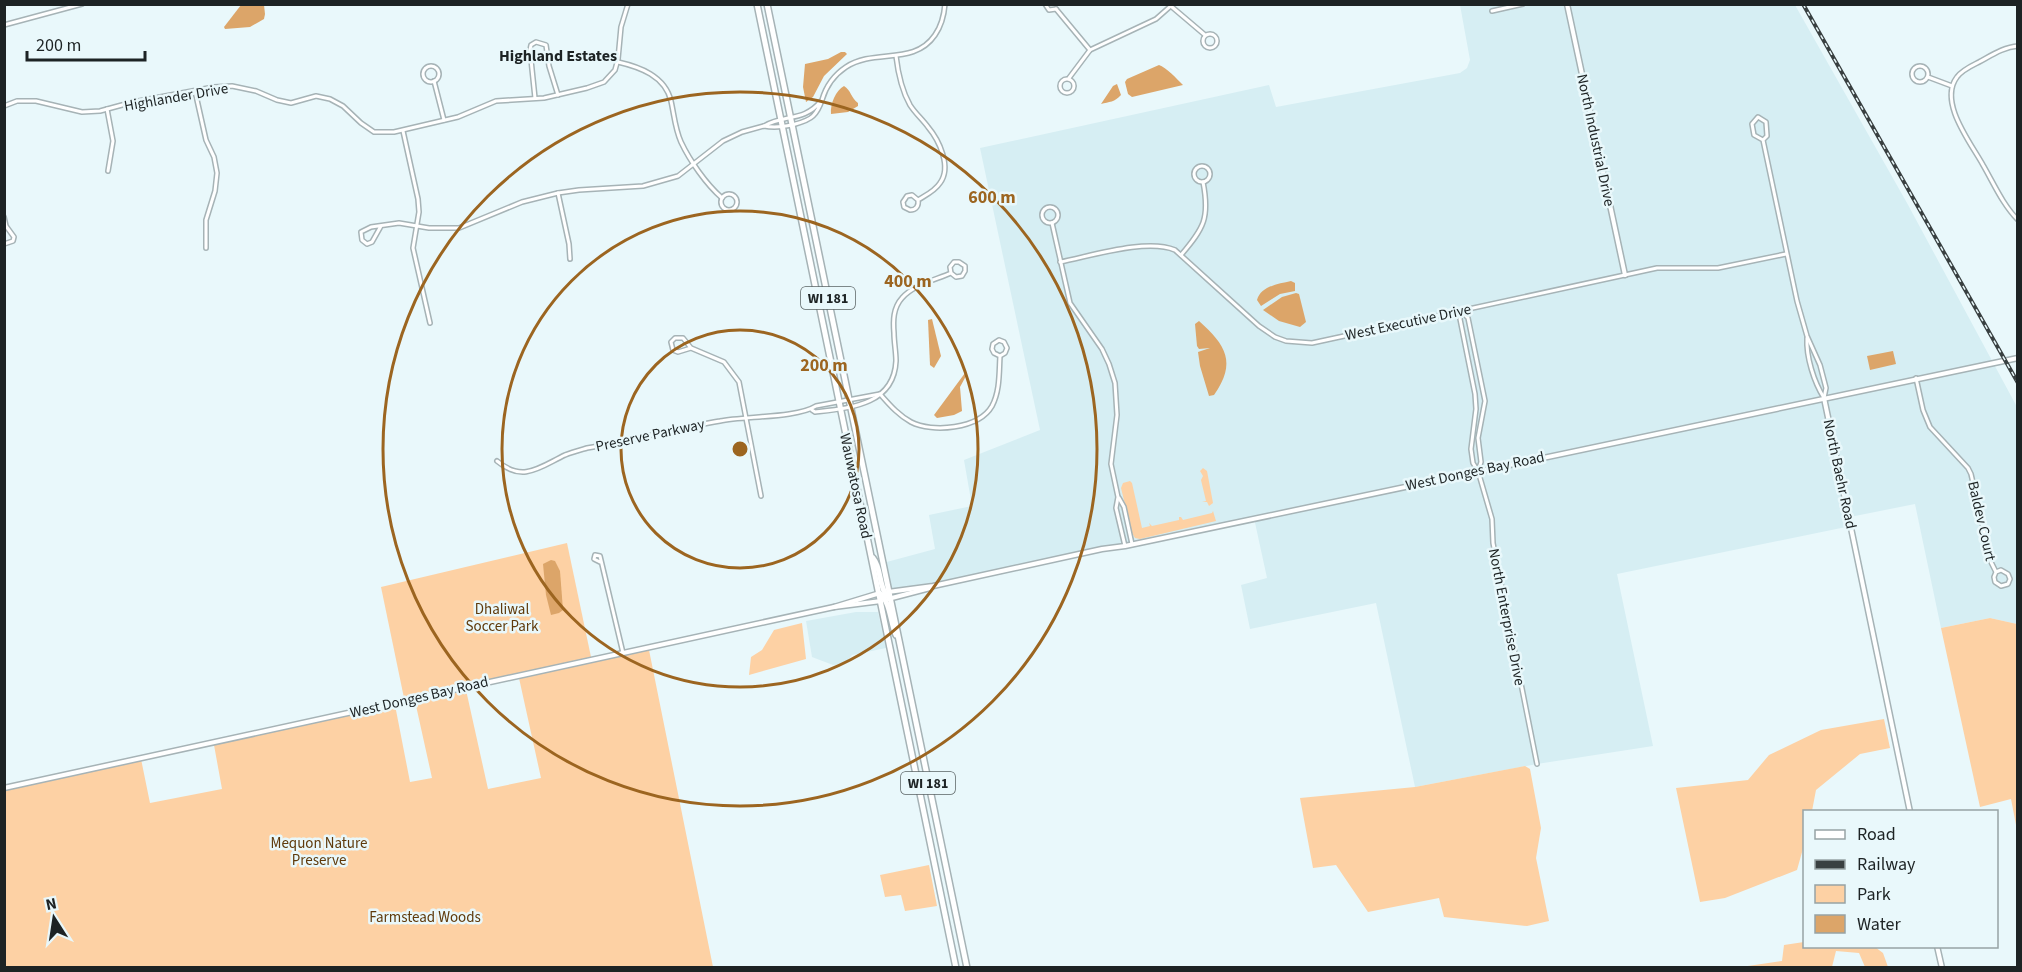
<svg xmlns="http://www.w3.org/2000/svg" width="2022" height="972" font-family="'Source Sans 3',sans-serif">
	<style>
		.built { fill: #d6eef3 }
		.green { fill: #fdd1a4 }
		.water { fill: #dca569 }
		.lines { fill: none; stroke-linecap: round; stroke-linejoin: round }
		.minor-casing { stroke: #a6b3b6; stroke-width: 6 }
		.tertiary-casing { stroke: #a6b3b6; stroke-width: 7 }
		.primary-casing { stroke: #a6b3b6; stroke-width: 8 }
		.minor { stroke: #fff; stroke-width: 3 }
		.tertiary { stroke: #fff; stroke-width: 4 }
		.primary { stroke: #fff; stroke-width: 5 }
		.rail-casing { stroke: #394041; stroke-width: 4 }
		.rail { stroke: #e9f8fb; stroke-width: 1.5; stroke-dasharray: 4.5; stroke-linecap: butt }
		.ring { fill: none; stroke: #9c6520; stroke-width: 3 }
		.labels { text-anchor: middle; stroke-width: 5; stroke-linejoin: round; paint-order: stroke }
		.shield { fill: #e9f8fb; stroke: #5a6364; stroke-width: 1.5 }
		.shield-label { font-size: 14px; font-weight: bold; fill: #1d2324 }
		.street-label { font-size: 15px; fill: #1d2324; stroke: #e9f8fb }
		.park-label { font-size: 15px; fill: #5f3a0b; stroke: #e9f8fb }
		.neighbourhood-label { font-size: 16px; font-weight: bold; fill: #1d2324; stroke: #e9f8fb }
		.centre { fill: #9c6520; stroke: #e9f8fb; stroke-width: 3 }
		.ring-label { font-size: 18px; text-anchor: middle; font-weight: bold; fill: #9c6520; stroke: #e9f8fb; stroke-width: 5; stroke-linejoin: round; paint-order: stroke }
	</style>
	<rect width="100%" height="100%" fill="#e9f8fb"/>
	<g class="built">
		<polygon points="1460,5 1795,5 1907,203 2017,407 2017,624 1990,618 1941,628 1915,504 1845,518 1846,527 1617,574 1653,746 1537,764 1415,787 1376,603 1250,629 1241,585 1267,578 1254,518 933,586 891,599 883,563 935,549 929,515 972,506 964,460 1040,430 980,148 1269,85 1276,107 1460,73 1467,68 1470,60"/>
		<polygon points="856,612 878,612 886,648 852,655 845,664 833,665 812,657 806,621"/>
	</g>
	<g class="green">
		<polygon points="1203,468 1207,471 1213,503 1209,506 1207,502 1202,502 1206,501 1201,480 1203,476 1200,471"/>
		<polygon points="1130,481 1132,483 1142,528 1150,526 1149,523 1152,526 1179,520 1179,517 1181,517 1183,520 1212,513 1213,511 1216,521 1140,539 1135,538 1132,533 1121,488 1123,483"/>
		<polygon points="567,543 591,657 404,698 381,587"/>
		<polygon points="1990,618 2017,624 2017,830 2011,799 1980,807 1941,628"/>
		<polygon points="802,623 806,659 749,675 751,657 762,650 774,630"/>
		<polygon points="649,650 713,967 5,967 4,791 141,759 150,803 222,789 214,745 395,705 410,782 432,778 415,701 466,690 488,789 541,778 519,678"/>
		<polygon points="1884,719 1890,748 1860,754 1816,790 1812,811 1804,812 1804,845 1797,870 1725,898 1700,902 1676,788 1748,780 1769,755 1821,730"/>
		<polygon points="1525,766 1530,769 1541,828 1536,858 1549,921 1527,926 1444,917 1439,898 1368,912 1336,865 1313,868 1300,798 1415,787"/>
		<polygon points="929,865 937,906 905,911 901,895 885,897 880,875"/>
		<polygon points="1804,942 1804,946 1875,947 1883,953 1888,967 1865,967 1859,953 1836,951 1832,967 1741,967 1782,961 1784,945"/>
	</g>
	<g class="water">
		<polygon points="241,5 264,5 265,14 264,19 250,27 225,29 224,27"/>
		<polygon points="841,52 845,52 847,54 824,76 813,97 806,102 803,87 805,64 828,59"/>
		<path d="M 1159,65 C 1166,67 1177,79 1183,85 L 1132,97 L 1128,94 L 1125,82 L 1127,79 Z"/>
		<path d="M 1117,84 L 1121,95 C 1115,102 1109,102 1101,104 L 1113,86 Z"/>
		<path d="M 844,86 C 851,90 851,98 858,103 L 858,106 L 848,112 L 831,114 C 830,104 836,90 844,86 Z"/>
		<path d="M 1291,281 L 1295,283 L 1295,291 L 1280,294 L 1261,306 L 1257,300 C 1261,286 1278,284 1291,281 Z"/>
		<polygon points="1296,293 1299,294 1306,322 1300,327 1279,321 1263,310 1282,297"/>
		<polygon points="932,319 941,356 934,368 930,365 928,320"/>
		<path d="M 1199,321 C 1226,345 1237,363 1214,395 L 1209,396 L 1200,366 L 1198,352 L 1210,348 L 1199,349 L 1197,346 L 1195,324 Z"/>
		<polygon points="1893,351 1896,364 1870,370 1867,356"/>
		<polygon points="965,373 966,376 960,387 962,411 954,415 937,418 934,415"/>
		<polygon points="551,560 555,561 560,571 563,610 559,613 551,615 546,595 543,564"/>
	</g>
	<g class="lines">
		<g class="minor-casing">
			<g id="minor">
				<polyline points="1045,4 1049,10 1056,9"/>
				<polyline points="1172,7 1205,35"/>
				<polyline points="1056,9 1090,50"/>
				<polyline points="1492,11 1523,4"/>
				<polyline points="4,25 82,4"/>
				<circle cx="1210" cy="41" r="7"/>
				<path d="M 2018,46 C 2004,47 1992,55 1979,62 C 1971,66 1962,70 1957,77 C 1938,102 1971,143 1983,165 C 1994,184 2003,205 2018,220"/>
				<path d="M 896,56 C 898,73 901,89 910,105 C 915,113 922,119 928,127 C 939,140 952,167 940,183 C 935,191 926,195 918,200 C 919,206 916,210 910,210 L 904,207 L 903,202 L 907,196 L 912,195 L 918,200"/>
				<path d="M 618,62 C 640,67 665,76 671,101 C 674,114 675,129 681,142 C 690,161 706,184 722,198"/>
				<circle cx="1920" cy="74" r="8"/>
				<circle cx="431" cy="74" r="8"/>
				<polyline points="1928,77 1952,86"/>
				<polyline points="1069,78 1090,50 1156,19 1173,4"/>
				<circle cx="1067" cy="86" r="7"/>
				<polyline points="434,81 444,120"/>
				<polyline points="195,91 206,140 214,157 217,173 215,191 206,220 206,248"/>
				<polyline points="535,98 530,50 531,45 536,42 546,45 549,66 558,95"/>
				<path d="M 821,101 C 804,122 785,114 764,126 C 774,128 782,127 792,125 C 799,123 808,121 813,116 C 818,111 820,106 822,100 C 826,86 834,75 846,67 C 875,48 914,66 935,35 C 942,25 944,16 945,4"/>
				<polyline points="4,106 17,101 36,101 82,112 100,111 133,102 214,87 232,86 256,91 277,100 291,103 316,96 330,99 343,106 361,123 374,132 394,132 458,117 496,101 544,98 587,88 604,82 615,70 618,59 621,27 628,4"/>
				<polyline points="107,109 113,141 108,171"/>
				<polyline points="403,131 418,199 419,212 413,248 430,323"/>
				<polyline points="1763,140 1754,135 1752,124 1758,117 1766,122 1767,136 1763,140 1797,301 1807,336 1820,365 1826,388 1824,398"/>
				<circle cx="1202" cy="174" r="8"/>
				<polyline points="558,193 569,244 570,259"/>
				<circle cx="729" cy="202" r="8"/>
				<circle cx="1050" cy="215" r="8"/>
				<polyline points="4,217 6,226 14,237 13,241 4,244"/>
				<polyline points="1052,223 1070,303 1102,349 1109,364 1115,383 1117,415 1111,464 1118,497 1116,508 1125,546"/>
				<polyline points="381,226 372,242 367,244 362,240 361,232 371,227 399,223 429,228 459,228 522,202 558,193 579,190 643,186 678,176 723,141 742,132 764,126"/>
				<path d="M 1181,255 C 1204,228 1210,218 1203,182"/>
				<path d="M 1060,262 C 1091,256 1147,238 1175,250 L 1259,326 L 1275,337 L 1286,341 L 1312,343 L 1657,268 L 1718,268 L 1786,254"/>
				<polyline points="1461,311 1460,319 1475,394 1476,409 1471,449 1473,463 1478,471 1492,519 1493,543 1537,764"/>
				<polyline points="1461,311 1468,318 1485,401 1478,438 1481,462 1478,471"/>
				<path d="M 1807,338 C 1806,357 1814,382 1824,398"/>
				<polyline points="691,348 678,352 673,350 671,342 675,338 683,338 691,348 724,362 739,382 761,496"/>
				<polyline points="1916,378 1923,410 1930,427 1968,468 1971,474 1991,562 1996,572 1994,577 1995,582 2001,586 2008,584 2010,579 2008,574 2001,570 1996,572"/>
				<path d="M 880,394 C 889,404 898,415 911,422 C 932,433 979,429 992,406 C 1000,391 999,373 1000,356 L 1005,353 L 1007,348 L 1004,342 L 999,340 L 993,344 L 992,349 L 994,353 L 1000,356"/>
				<path d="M 812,410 L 815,412 C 850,408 894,405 896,361 C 896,352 894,342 894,333 C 893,321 893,308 902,298 C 913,285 935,280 951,273 L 956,277 L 962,276 L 965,271 L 965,266 L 959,262 L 954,262 L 950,267 L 951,273"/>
				<path d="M 497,461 C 523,483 540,467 565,455 C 572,452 580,450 587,448 C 632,440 675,429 720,421 C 744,416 797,418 816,406 L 880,394"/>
				<polyline points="1119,498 1124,507 1132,544"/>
				<polyline points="600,562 594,559 595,555 600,556 623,653"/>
			</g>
		</g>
		<g class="tertiary-casing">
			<g id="tertiary">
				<polyline points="1567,4 1625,275"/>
				<polyline points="1824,398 1910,812"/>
				<polyline points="888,592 933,586 1102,549 1125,546 2018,358"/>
				<polyline points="888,599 930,588"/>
				<polyline points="834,607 880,593"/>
				<polyline points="4,788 834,607 881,601"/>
				<polyline points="1937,946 1942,968"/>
			</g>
		</g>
		<g class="primary-casing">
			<g id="primary">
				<polyline points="757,4 956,968"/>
				<polyline points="767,4 967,968"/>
				<path d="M 873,558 C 882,569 878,585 887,596"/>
				<path d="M 879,593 C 891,602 890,622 896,635"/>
			</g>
		</g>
		<use href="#minor" class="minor"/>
		<use href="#tertiary" class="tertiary"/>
		<use href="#primary" class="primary"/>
		<g class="rail-casing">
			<polyline id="rail" points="1803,4 2018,383"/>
		</g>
		<use href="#rail" class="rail"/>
	</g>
	<g class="ring">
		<circle cx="740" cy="449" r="119"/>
		<circle cx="740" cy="449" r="238"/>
		<circle cx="740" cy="449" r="357"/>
	</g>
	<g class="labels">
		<g class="shield">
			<rect x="801" y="287" width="54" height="22" rx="4.5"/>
			<rect x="901" y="772" width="54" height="22" rx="4.5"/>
		</g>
		<g class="shield-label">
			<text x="828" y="303">WI 181</text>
			<text x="928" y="788">WI 181</text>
		</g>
		<g class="street-label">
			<text transform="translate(176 97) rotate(-10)" y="5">Highlander Drive</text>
			<text transform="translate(1596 140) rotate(78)" y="5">North Industrial Drive</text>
			<text transform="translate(1408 322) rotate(-12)" y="5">West Executive Drive</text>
			<text transform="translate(650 435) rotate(-12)" y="5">Preserve Parkway</text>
			<text transform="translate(1475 471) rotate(-12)" y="5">West Donges Bay Road</text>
			<text transform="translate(1840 474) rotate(78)" y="5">North Baehr Road</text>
			<text transform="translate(856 486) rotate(78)" y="5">Wauwatosa Road</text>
			<text transform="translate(1982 521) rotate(77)" y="5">Baldev Court</text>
			<text transform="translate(1507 617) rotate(79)" y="5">North Enterprise Drive</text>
			<text transform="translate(419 697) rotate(-13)" y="5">West Donges Bay Road</text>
		</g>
		<g class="park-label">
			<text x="502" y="614">Dhaliwal<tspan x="502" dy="17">Soccer Park</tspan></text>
			<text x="319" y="848">Mequon Nature<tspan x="319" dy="17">Preserve</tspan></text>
			<text x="425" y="922">Farmstead Woods</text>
		</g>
		<g class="neighbourhood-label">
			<text x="558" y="61">Highland Estates</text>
		</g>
	</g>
	<circle cx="740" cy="449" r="9" class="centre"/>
	<g class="ring-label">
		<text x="992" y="203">600 m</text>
		<text x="908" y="287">400 m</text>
		<text x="824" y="371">200 m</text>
	</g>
	<rect width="2022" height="972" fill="none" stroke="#1d2324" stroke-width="12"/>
	<rect x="1803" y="810" width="195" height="138" fill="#e9f8fb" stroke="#97a3a5" stroke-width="1.5"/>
	<rect x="1815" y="830" width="30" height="9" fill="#ffffff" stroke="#97a3a5" stroke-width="1.5"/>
	<text x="1857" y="840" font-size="18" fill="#1d2324">Road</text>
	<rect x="1815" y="860" width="30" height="9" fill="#394041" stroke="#97a3a5" stroke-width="1.5"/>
	<text x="1857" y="870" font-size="18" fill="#1d2324">Railway</text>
	<rect x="1815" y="885" width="30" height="18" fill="#fdd1a4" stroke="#97a3a5" stroke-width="1.5"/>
	<text x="1857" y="900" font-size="18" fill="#1d2324">Park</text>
	<rect x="1815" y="915" width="30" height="18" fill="#dca569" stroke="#97a3a5" stroke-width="1.5"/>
	<text x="1857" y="930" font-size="18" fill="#1d2324">Water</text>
	<g transform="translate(54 918) rotate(348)" stroke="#e9f8fb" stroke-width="4.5" paint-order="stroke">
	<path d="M0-4.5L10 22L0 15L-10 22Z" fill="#1d2324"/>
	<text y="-9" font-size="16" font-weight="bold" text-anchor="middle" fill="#1d2324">N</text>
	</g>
	<path d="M27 51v9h118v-9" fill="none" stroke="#1d2324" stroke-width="3"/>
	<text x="36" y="51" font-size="18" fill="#1d2324" stroke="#e9f8fb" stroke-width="4.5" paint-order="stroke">200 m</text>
</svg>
